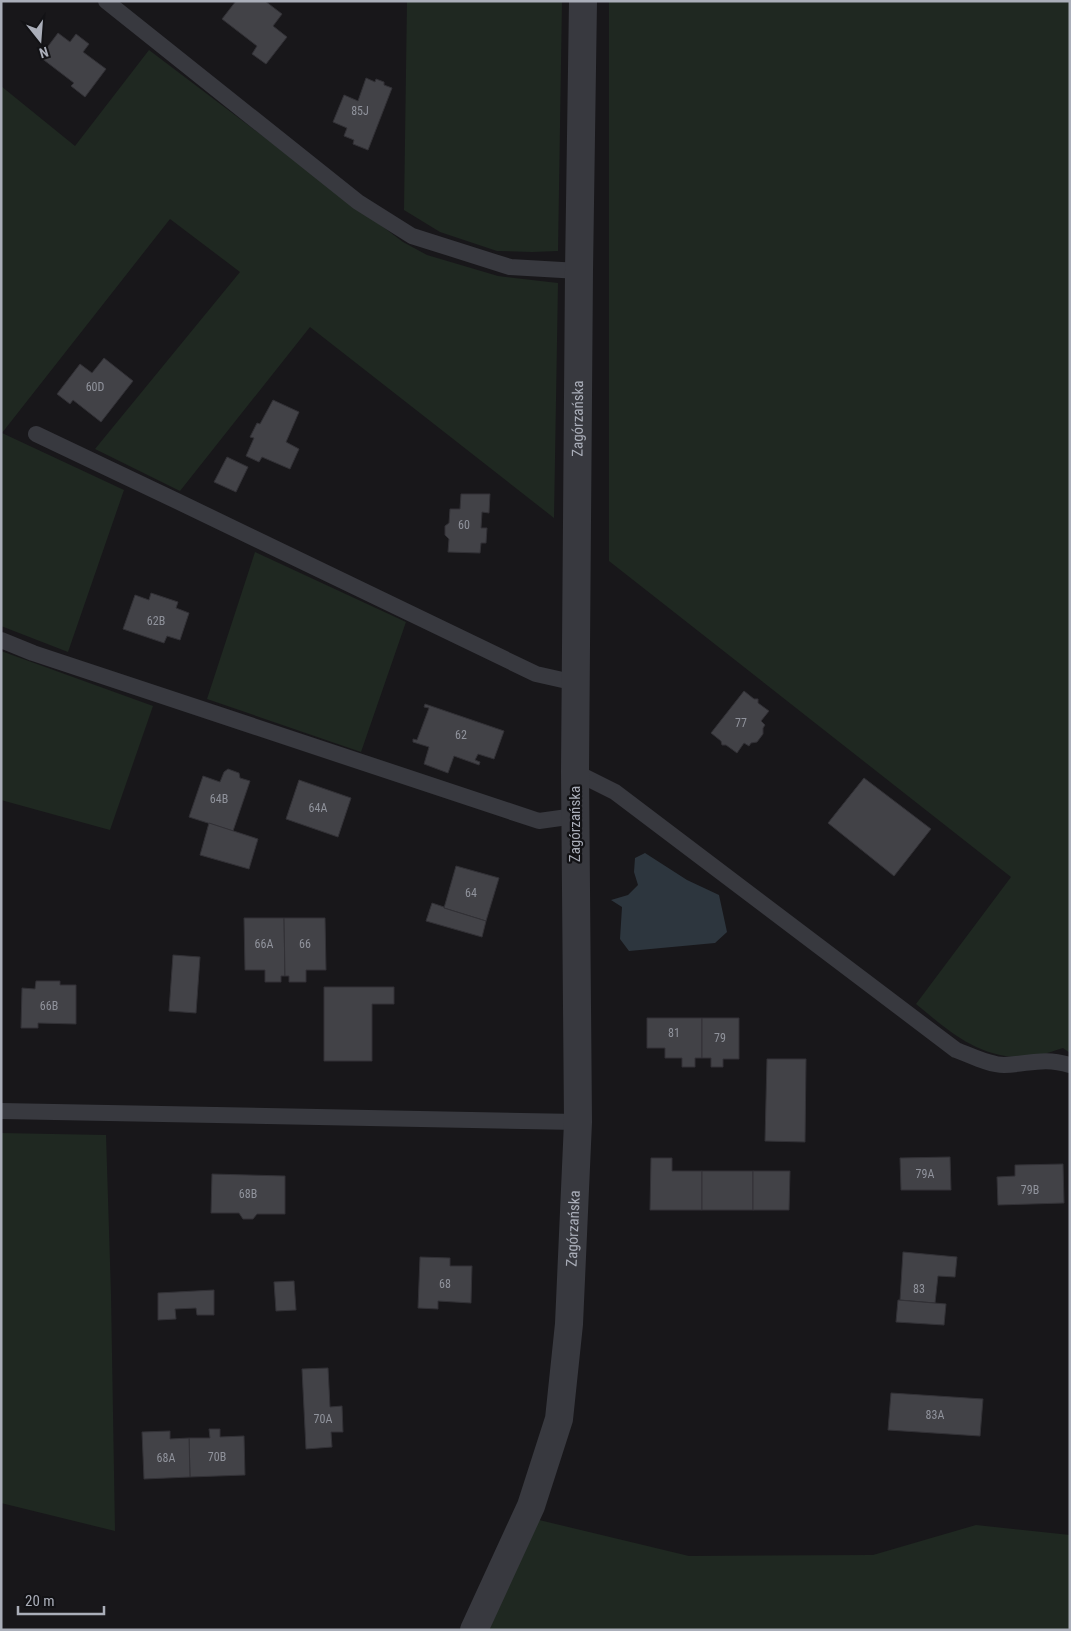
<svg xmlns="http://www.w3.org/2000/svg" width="1071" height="1631" font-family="'Roboto Condensed',sans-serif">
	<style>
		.green { fill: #1f2821 }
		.water { fill: #2d363e }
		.building { fill: #424247; stroke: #323136 }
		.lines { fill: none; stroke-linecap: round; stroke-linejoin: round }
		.service { stroke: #38393f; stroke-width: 16 }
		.minor { stroke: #38393f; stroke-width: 28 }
		.labels { text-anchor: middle; stroke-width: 4.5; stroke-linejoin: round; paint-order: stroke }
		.number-label { font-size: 12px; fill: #90939c }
		.street-label { font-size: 15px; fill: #aaaeb9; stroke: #121215 }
	</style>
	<rect width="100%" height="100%" fill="#18171a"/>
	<g class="green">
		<polygon points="407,1 562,1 558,251 532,252 497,251 440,232 404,210"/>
		<path d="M 609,1 L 1070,1 L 1070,1053 L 1063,1048 C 1053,1051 1040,1056 1029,1057 C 981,1060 951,1033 916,1004 L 1011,877 L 609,561 Z"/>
		<polygon points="149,50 403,242 427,255 498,276 558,283 554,518 310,327 180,491 95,449 240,272 170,219 2,433 124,490 68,652 1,626 1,86 75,146"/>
		<polygon points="255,552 406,622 361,752 207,699"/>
		<polygon points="1,651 153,706 110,830 1,800"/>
		<polygon points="1,1133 106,1135 111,1295 115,1531 1,1503"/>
		<polygon points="535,1519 689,1556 873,1555 976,1525 1070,1535 1070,1630 489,1630"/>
	</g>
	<polygon class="water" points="645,853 687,880 719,895 727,932 715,943 629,951 620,939 622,907 611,900 628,895 638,885 634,872 635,858"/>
	<g class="building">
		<polygon points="236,1 265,1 282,14 273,26 287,37 266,64 252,54 257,46 222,19"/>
		<polygon points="58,33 70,42 76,34 89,44 83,52 106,69 85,97 71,86 74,83 40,57"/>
		<polygon points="366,78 375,82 376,79 384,82 384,85 392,88 368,150 353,144 354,140 344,136 347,128 333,122 344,95 358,101"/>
		<polygon points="104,358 133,381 101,422 73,400 70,404 57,394 80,364 92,373"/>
		<polygon points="273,400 299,412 286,442 299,449 290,469 262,457 259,462 246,456 254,438 250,437 257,423 260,424"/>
		<polygon points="227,457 248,467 236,492 214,482"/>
		<polygon points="461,494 490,494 489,513 482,512 481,528 487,528 486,543 481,543 480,553 448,552 449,539 445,535 445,526 449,523 450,509 460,509"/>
		<polygon points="151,593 178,602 176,608 189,613 180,640 167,636 164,643 123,629 135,595 149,600"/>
		<polygon points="744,691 754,699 758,699 758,703 769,711 761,721 765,725 763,728 763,734 757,742 751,743 749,746 744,743 737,753 726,745 722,745 721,741 711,733"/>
		<polygon points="425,704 504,731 494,759 478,754 475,760 480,762 479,765 454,756 448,773 424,764 429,747 413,742 413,739 417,740 429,708 424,707"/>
		<polygon points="228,769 239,773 240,778 250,781 233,831 189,817 203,776 220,782 224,772"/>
		<polygon points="864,778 931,829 894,876 828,823"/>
		<polygon points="299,780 351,798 338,837 286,819"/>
		<polygon points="209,823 258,839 249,869 200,855"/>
		<polygon points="456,866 499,878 486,921 444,908"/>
		<polygon points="432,903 444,907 444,908 486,921 482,937 426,921"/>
		<polygon points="244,918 284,918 285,976 281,976 281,982 265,982 265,970 245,970"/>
		<polygon points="284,918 325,918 326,970 306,970 306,982 289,982 289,976 285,976"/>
		<polygon points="173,955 200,957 196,1013 169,1011"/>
		<polygon points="36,981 60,981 60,985 76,985 76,1024 38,1023 38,1028 21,1028 22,988 35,989"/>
		<polygon points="324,987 394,987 394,1004 372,1004 372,1061 324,1061"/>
		<polygon points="647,1018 702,1018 702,1058 695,1058 695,1067 682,1067 682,1058 665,1058 665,1048 647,1048"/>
		<polygon points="702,1018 739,1018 739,1059 723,1059 723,1067 711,1067 711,1058 702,1058"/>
		<polygon points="767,1059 806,1059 805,1142 765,1141"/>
		<polygon points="950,1157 951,1190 901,1190 900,1158"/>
		<polygon points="651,1158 672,1158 672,1171 702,1171 702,1210 650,1210"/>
		<polygon points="1063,1164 1064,1203 998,1205 997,1177 1015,1176 1015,1165"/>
		<rect x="702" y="1171" width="51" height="39"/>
		<polygon points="753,1171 790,1171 789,1210 753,1210"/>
		<polygon points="212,1174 285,1176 285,1214 257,1214 253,1219 243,1219 239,1213 211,1213"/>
		<polygon points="903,1252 957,1257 955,1277 938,1276 935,1303 900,1300"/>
		<polygon points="420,1257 450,1258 450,1266 472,1266 471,1303 438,1301 438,1309 418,1308"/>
		<polygon points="294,1281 296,1310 276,1311 274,1282"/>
		<polygon points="214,1290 214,1315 197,1315 196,1308 175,1309 176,1319 158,1320 158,1293"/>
		<polygon points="898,1300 946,1304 944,1325 896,1322"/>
		<polygon points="328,1368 330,1407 342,1406 343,1432 331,1432 332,1447 306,1449 302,1369"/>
		<polygon points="891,1393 983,1399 980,1436 888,1430"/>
		<polygon points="209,1429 220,1429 220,1437 244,1436 245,1475 190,1477 189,1438 210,1438"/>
		<polygon points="170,1431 170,1439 189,1438 190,1477 144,1479 142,1432"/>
	</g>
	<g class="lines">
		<g class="service">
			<polyline points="106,1 358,202 412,236 510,267 579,271"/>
			<polyline points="36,434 179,502 536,674 576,683"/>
			<polyline points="1,640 33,653 539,821 575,816"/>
			<path d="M 575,772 L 615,792 L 956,1050 C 970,1055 989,1065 1004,1065 C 1030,1064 1043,1057 1070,1065"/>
			<polyline points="1,1111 578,1122"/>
		</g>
		<path class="minor" id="s1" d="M 474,1630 L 531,1506 L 559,1419 L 569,1324 L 578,1122 L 575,772 L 579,271 L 583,1"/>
	</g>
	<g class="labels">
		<g class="number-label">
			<text x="360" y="115">85J</text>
			<text x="95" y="391">60D</text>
			<text x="464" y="529">60</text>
			<text x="156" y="625">62B</text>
			<text x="741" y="727">77</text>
			<text x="461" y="739">62</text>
			<text x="219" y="803">64B</text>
			<text x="318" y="812">64A</text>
			<text x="471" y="897">64</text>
			<text x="264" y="948">66A</text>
			<text x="305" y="948">66</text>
			<text x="49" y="1010">66B</text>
			<text x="674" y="1037">81</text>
			<text x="720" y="1042">79</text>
			<text x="925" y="1178">79A</text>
			<text x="1030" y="1194">79B</text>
			<text x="248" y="1198">68B</text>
			<text x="445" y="1288">68</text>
			<text x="919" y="1293">83</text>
			<text x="935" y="1419">83A</text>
			<text x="323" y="1423">70A</text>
			<text x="217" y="1461">70B</text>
			<text x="166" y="1462">68A</text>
		</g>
		<g class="street-label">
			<text dy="5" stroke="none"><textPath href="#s1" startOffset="1229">Zagórzańska</textPath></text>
			<text transform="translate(575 824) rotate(-90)" y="5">Zagórzańska</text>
			<text dy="5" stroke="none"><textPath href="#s1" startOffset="419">Zagórzańska</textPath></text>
		</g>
	</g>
	<rect width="1071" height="1631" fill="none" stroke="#aaaeb9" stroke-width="5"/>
	<g transform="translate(40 40) rotate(163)" stroke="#121215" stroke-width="4" paint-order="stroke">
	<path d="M0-4L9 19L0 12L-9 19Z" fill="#aaaeb9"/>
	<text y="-8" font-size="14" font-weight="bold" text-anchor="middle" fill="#aaaeb9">N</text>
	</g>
	<path d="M18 1606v8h86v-8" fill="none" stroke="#aaaeb9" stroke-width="2.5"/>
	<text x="25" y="1606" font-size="15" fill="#aaaeb9" stroke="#121215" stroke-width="4" paint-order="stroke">20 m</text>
</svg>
